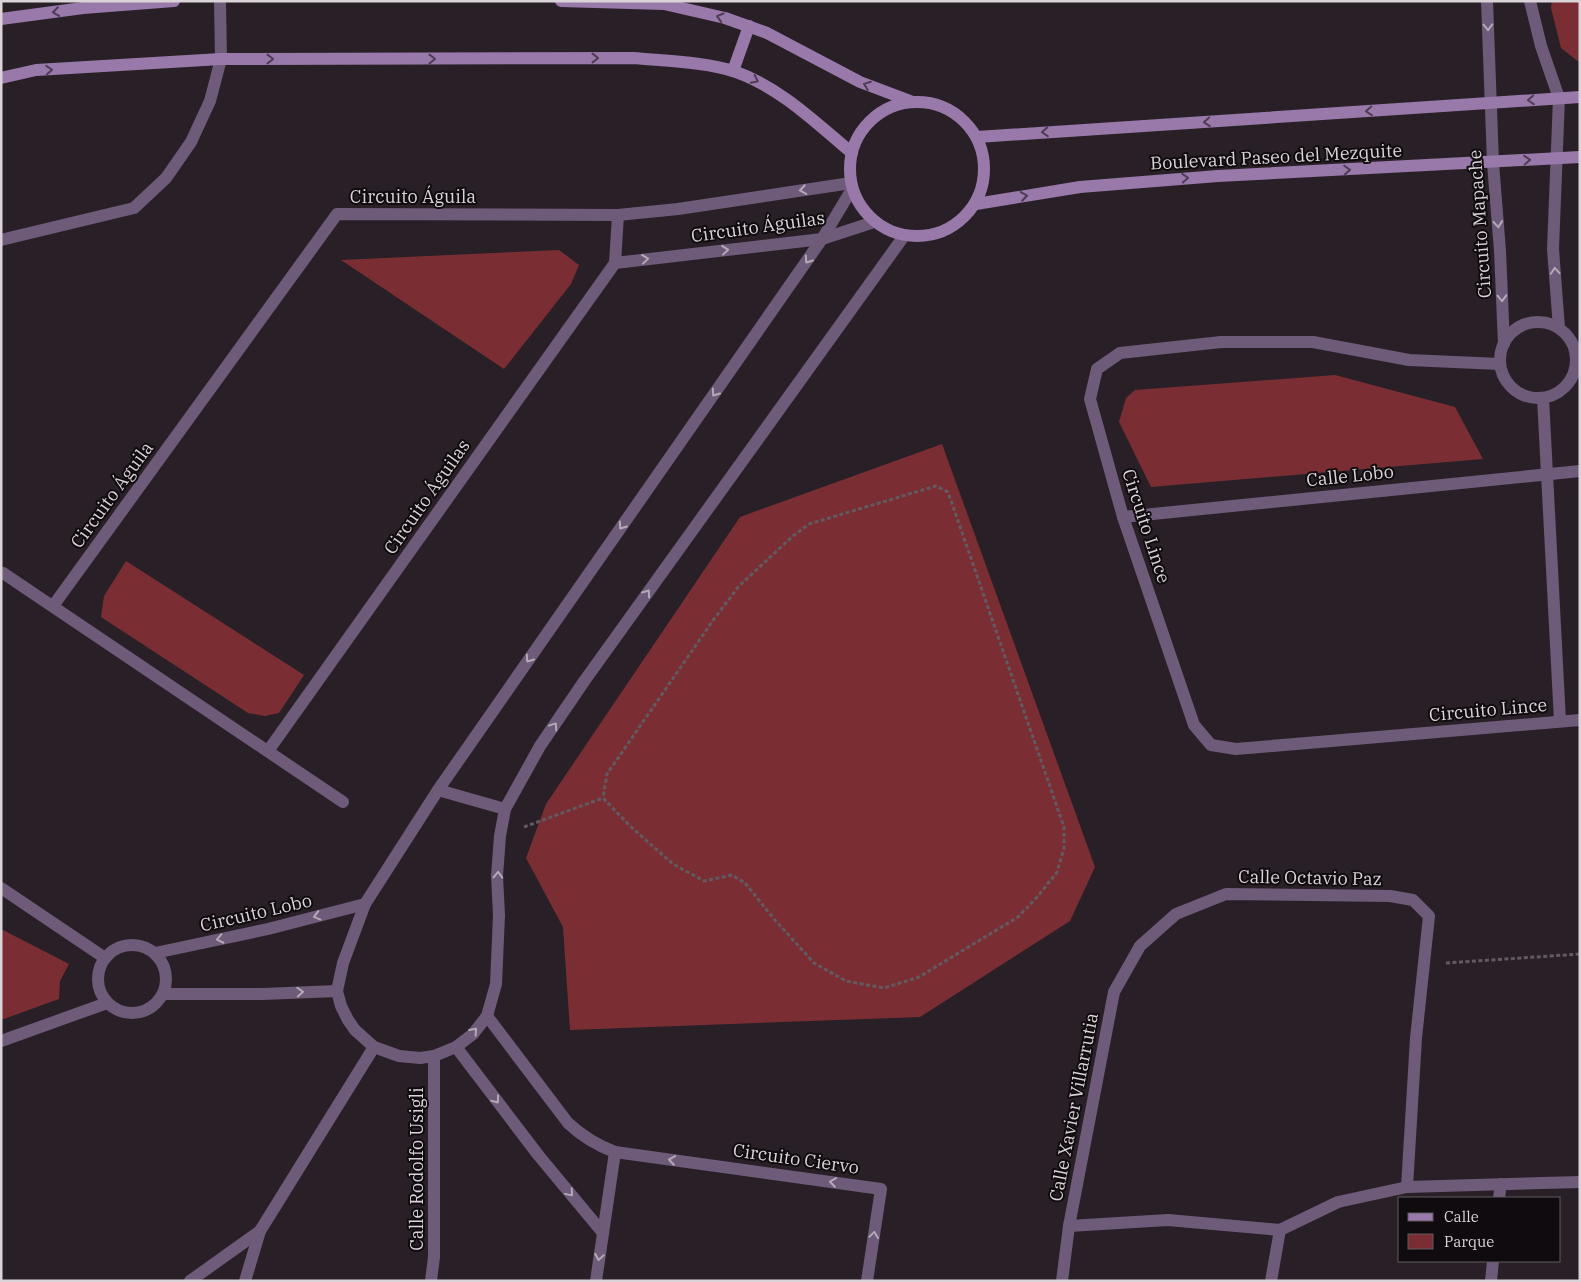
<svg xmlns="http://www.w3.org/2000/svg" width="1581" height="1282" font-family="'IBM Plex Serif',serif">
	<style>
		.green { fill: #7a2e34 }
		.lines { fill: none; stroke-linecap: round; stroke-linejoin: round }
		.path { stroke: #625a60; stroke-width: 3; stroke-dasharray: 4 2.5; stroke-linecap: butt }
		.street { stroke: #6e5a79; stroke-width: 12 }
		.secondary { stroke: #9979aa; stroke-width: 12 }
		.oneway { stroke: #4d3c54 }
		.oneway2 { stroke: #b4a9b7 }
		.labels { text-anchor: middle; stroke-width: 4; stroke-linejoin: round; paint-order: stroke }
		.street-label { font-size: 18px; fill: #dad3d8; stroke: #0f0b0e }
	</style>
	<rect width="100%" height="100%" fill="#292027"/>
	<g class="green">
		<polygon points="1552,1 1580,1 1580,63 1561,48 1551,8"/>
		<polygon points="559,250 579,265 571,284 504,369 341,260"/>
		<polygon points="1335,375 1455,407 1483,459 1151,487 1119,422 1126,398 1135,390"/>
		<polygon points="942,444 1095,867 1070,921 920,1017 570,1030 563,927 526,858 546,804 740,517"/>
		<polygon points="126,561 304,675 279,713 265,716 248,713 101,617 104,596"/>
		<polygon points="1,929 69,964 60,981 59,999 1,1020"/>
	</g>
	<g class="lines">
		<g class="path">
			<polyline points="524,827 603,798 630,826 673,864 704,881 732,875 745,883 775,920 814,963 846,981 884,988 919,977 1018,917 1039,895 1057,872 1064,848 1064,827 948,492 936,486 809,524 793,536 739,586 714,619 607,774 603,798"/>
			<polyline points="1446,963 1580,954"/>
		</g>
		<g class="street">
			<polyline points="1487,1 1493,163 1500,251 1504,344"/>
			<polyline points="1530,1 1541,46 1559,98 1553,249 1559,328"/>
			<polyline points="852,189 822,239 438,790 365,904 343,963 337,991 341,1006 348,1020 355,1030 374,1047 399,1056 420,1058 434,1056 456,1047 473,1034 487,1016 496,984 499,915 497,876 500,836 505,809 540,746 585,680 904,236"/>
			<polyline points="1,240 134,208 166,178 191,142 210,101 221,59 220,1"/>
			<polyline points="615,263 822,239 874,222"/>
			<circle cx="1538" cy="360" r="38"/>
			<polyline points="1500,364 1409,360 1313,342 1221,342 1120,353 1097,369 1090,399 1123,517 1194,725 1211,745 1236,749 1580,720"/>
			<polyline points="1543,398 1560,721"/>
			<polyline points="1123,517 1580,471"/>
			<polyline points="3,573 343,802"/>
			<polyline points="53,606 337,214 618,215 678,209 851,183"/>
			<polyline points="268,751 615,263 618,215"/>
			<polyline points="438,790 505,809"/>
			<polyline points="1,888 105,958"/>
			<circle cx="132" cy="979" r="34"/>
			<polyline points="155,953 268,929 365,904"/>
			<polyline points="163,994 263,994 337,991"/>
			<path d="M 487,1016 L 568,1123 C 583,1137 596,1145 615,1152 L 881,1189 L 867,1281"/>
			<polyline points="1,1041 107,1003"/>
			<polyline points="456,1047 539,1156 603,1233"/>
			<polyline points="1499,1198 1501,1184"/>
			<polyline points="1069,1226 1168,1220 1280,1230 1338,1202 1407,1187 1580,1182"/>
			<polyline points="190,1281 260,1231"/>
			<polyline points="245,1281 260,1231 374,1047"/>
			<polyline points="431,1281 434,1257 434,1056"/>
			<polyline points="596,1281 615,1152"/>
			<polyline points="1062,1281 1069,1226 1114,992 1140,946 1176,914 1226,894 1390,896 1413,900 1429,916 1416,1038 1407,1187"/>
			<polyline points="1271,1281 1280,1230"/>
			<polyline points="1491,1281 1493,1261"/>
		</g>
		<g class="secondary">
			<polyline points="561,1 664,4 725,18 767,33 860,82 913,102"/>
			<polyline points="1,19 83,8 174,1"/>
			<polyline points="733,71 749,26"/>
			<path d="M 1,78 L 36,70 L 221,59 L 633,58 C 664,61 707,62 736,72 C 781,88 816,123 852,153"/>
			<circle cx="917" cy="169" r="67"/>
			<polyline points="977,137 1580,97"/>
			<polyline points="976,204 1080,187 1218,176 1580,157"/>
		</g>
	</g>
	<defs><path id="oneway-chevron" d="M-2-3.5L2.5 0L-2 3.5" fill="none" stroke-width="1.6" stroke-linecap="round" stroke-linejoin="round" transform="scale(1.25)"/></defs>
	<g class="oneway">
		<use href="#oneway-chevron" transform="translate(56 12) rotate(172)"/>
		<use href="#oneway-chevron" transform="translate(720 17) rotate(-164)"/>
		<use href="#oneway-chevron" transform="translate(595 58)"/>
		<use href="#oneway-chevron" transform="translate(270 59)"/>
		<use href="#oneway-chevron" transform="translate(432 59)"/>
		<use href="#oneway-chevron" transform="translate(49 70) rotate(-4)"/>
		<use href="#oneway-chevron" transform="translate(755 80) rotate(26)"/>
		<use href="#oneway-chevron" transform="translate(867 85) rotate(-159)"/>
		<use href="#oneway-chevron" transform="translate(1531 100) rotate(176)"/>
		<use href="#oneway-chevron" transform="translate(1369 111) rotate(176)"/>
		<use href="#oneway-chevron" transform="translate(1207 122) rotate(176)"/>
		<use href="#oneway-chevron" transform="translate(1045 132) rotate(176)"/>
		<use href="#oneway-chevron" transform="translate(1527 160) rotate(-4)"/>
		<use href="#oneway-chevron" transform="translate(1347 170) rotate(-3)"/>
		<use href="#oneway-chevron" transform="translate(1185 178) rotate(-4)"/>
		<use href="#oneway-chevron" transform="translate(1024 196) rotate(-9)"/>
	</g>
	<g class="oneway2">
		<use href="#oneway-chevron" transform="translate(1488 27) rotate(88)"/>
		<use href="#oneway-chevron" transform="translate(803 190) rotate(171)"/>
		<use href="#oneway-chevron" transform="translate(1498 224) rotate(85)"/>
		<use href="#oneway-chevron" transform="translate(725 250) rotate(-6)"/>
		<use href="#oneway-chevron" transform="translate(645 259) rotate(-7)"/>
		<use href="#oneway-chevron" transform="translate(808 260) rotate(125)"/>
		<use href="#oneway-chevron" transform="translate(1555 271) rotate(-94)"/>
		<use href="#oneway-chevron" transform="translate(1502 298) rotate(88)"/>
		<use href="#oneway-chevron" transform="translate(715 393) rotate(125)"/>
		<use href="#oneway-chevron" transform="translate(622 526) rotate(125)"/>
		<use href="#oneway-chevron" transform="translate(647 593) rotate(-55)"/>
		<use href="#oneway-chevron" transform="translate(529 659) rotate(125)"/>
		<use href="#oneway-chevron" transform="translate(554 726) rotate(-56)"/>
		<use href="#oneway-chevron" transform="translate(498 875) rotate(-89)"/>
		<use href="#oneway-chevron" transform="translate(317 916) rotate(165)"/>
		<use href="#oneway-chevron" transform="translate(220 939) rotate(168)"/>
		<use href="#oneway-chevron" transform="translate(300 992) rotate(-3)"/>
		<use href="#oneway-chevron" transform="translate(474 1031) rotate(-48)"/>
		<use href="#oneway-chevron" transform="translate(496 1100) rotate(53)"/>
		<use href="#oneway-chevron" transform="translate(672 1160) rotate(-172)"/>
		<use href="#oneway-chevron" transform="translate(833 1182) rotate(-172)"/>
		<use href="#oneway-chevron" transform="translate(570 1193) rotate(50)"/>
		<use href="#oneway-chevron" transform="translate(874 1235) rotate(-82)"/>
		<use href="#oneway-chevron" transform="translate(599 1257) rotate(99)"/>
	</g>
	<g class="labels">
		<g class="street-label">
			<text transform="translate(1276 157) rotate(-3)" y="6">Boulevard Paseo del Mezquite</text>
			<text x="413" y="203">Circuito Águila</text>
			<text transform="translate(1480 224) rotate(-94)" y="6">Circuito Mapache</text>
			<text transform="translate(758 227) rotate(-8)" y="6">Circuito Águilas</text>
			<text transform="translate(1350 476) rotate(-6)" y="6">Calle Lobo</text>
			<text transform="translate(112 495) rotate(-54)" y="6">Circuito Águila</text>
			<text transform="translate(427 497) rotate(-55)" y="6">Circuito Águilas</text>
			<text transform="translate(1146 526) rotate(72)" y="6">Circuito Lince</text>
			<text transform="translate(1488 710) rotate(-5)" y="6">Circuito Lince</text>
			<text transform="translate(1310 878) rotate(1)" y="6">Calle Octavio Paz</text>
			<text transform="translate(256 913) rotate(-13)" y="6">Circuito Lobo</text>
			<text transform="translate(1074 1107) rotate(-79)" y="6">Calle Xavier Villarrutia</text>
			<text transform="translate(796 1159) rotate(8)" y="6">Circuito Ciervo</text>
			<text transform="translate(417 1169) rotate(-90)" y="6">Calle Rodolfo Usigli</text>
		</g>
	</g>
	<rect width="1581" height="1282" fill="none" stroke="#dad3d8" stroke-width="5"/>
	<rect x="1398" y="1197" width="162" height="65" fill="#0f0b0e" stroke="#605b5f"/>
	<rect x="1408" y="1213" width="25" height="8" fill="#9979aa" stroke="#605b5f"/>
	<text x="1444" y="1222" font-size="15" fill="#dad3d8">Calle</text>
	<rect x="1408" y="1234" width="25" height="15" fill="#7a2e34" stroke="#605b5f"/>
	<text x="1444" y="1247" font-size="15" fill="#dad3d8">Parque</text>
</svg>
